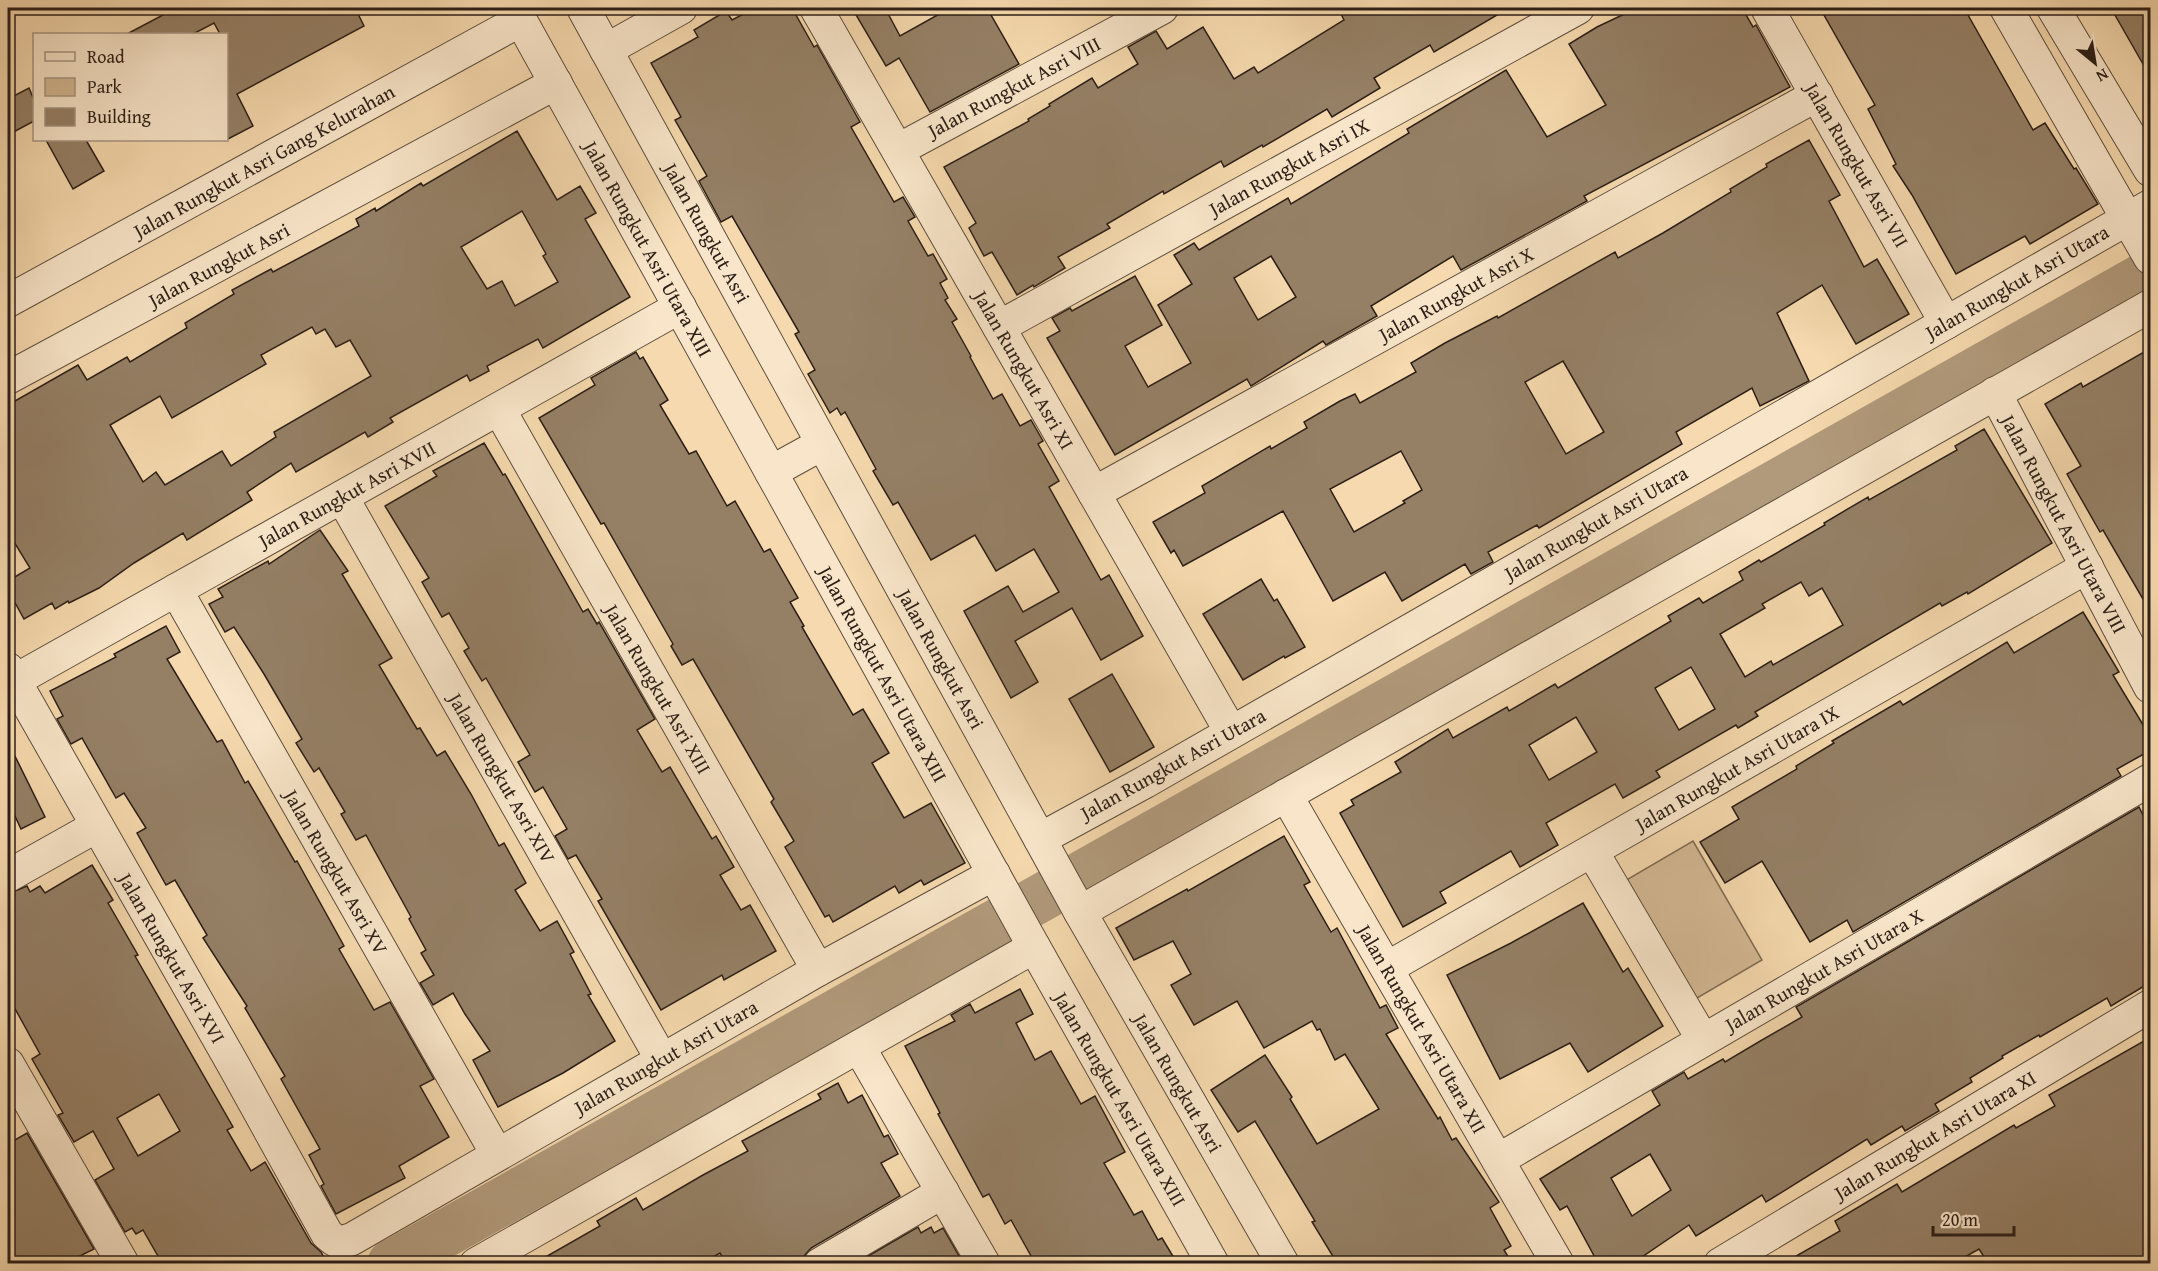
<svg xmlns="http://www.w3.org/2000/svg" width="2158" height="1271" font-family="'Gentium Book Plus',serif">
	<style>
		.green { fill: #d4b994; stroke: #806c56; stroke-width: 1.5 }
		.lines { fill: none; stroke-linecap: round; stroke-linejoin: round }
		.river { stroke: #b19a7b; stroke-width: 48 }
		.building { fill: #958066; stroke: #2c1f18; stroke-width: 1.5; fill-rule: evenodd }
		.minor-casing { stroke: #5e4e3e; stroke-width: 34 }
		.minor { stroke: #f9e6ca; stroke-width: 32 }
		.labels { text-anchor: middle; stroke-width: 6; stroke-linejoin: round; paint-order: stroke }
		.street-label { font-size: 20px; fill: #2c1f18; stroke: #f9e6ca }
	</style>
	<rect width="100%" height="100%" fill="#f6d9ae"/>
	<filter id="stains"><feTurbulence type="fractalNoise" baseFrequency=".00333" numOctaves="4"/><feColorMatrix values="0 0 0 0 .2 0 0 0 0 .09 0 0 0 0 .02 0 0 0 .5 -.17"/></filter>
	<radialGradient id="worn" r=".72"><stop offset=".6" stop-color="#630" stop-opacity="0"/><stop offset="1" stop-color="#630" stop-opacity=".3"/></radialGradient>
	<polygon class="green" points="1693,841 1762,960 1692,1001 1623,882"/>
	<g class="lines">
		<polyline class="river" points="391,1264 2150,273"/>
	</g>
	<g class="building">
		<polygon points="176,8 355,8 364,26 237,94 253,126 226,140 226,34 220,34 214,23 193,34 127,34"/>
		<polygon points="755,8 792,8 814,47 817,45 860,122 851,127 894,202 903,197 915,217 908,221 928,256 933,254 947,279 940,283 948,298 945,300 957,319 952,322 971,356 970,357 993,399 1002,394 1020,426 1031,420 1043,441 1038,444 1059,481 1049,487 1101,580 1109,575 1143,636 1101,660 1072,608 1015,641 1038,682 1011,698 964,611 1008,586 1023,612 1059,592 1034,549 996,571 975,535 931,560 898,502 893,505 873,471 876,469 845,412 841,415 837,408 830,413 808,374 815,370 795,334 799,332 732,216 721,222 699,181 707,176 675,120 681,117 651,63 698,37 694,30 726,11 732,20"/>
		<polygon points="852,8 885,8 900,36 950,8 987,8 1019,64 930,112 899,58 886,66"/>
		<polygon points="1338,8 1509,8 1434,52 1430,45 1374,78 1380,88 1332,117 1327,109 1263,147 1262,145 1224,167 1221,161 1164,194 1163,191 1107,224 1110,228 1058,257 1065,268 1034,287 1033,285 1017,295 992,252 984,256 969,228 976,223 944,167 1029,121 1028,119 1050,106 1049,104 1092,78 1098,88 1138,64 1128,47 1156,31 1167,49 1203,27 1234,79 1254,67 1258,73 1344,20"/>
		<path d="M 1637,8 L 1742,8 L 1753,27 L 1756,25 L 1790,87 L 1584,196 L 1587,201 L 1461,270 L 1453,256 L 1371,306 L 1377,316 L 1326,345 L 1323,341 L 1251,386 L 1247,379 L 1115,455 L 1047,338 L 1060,331 L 1052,318 L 1070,308 L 1072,311 L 1135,276 L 1162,325 L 1125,346 L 1148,387 L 1191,363 L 1158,305 L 1192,284 L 1174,255 L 1194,243 L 1199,250 L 1288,198 L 1291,204 L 1409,133 L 1407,129 L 1506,70 L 1547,137 L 1606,105 L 1569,44 L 1597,27 ZM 1271,256 L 1296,297 L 1258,320 L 1234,278 Z"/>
		<polygon points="1820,8 1964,8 2033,130 2045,123 2074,169 2076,168 2098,204 2030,244 2025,236 1956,274 1912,195 1893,166 1896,164 1868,109 1875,105"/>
		<polygon points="2111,8 2151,8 2151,78"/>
		<polygon points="29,88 34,100 34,121 8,135 8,99"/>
		<path d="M 517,131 L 557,200 L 580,186 L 596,213 L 585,219 L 630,297 L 543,348 L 538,339 L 487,366 L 489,371 L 470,381 L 467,375 L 390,418 L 393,422 L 368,437 L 365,432 L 296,472 L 291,463 L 247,492 L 252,500 L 187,540 L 183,533 L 134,563 L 99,588 L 69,603 L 68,601 L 55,609 L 52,603 L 24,619 L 8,590 L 8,581 L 30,568 L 8,532 L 8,405 L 78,365 L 87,380 L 127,357 L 130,362 L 187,328 L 185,323 L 234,294 L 232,290 L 271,269 L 273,272 L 359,226 L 356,219 L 375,208 L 376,211 L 421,183 L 423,186 ZM 522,211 L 546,254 L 543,256 L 558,282 L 515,306 L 502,281 L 487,289 L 461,247 ZM 312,327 L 316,334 L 325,329 L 336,347 L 350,340 L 371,376 L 274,432 L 276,437 L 231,466 L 222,451 L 165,485 L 156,472 L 143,482 L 110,425 L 160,396 L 172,418 L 266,364 L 261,355 Z"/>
		<polygon points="46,140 86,140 104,171 73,189"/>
		<path d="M 1809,140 L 1840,195 L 1829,201 L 1864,267 L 1877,259 L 1909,314 L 1856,344 L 1822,285 L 1777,313 L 1809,381 L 1760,406 L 1752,388 L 1676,432 L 1682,444 L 1539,528 L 1537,525 L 1488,552 L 1493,562 L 1471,574 L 1465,564 L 1402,601 L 1385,572 L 1333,601 L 1283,511 L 1183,566 L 1174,550 L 1171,553 L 1153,522 L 1205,493 L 1202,486 L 1270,446 L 1271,449 L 1307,428 L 1304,422 L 1340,401 L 1355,394 L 1360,403 L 1416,372 L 1411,363 L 1445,343 L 1497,316 L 1498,318 L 1615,252 L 1618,258 L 1663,233 L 1731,192 L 1730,189 L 1767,167 L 1766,164 ZM 1563,361 L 1604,432 L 1566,454 L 1525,382 ZM 1401,451 L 1422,490 L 1403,501 L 1405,503 L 1354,532 L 1330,489 Z"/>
		<polygon points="2151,348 2151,613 2103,530 2100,532 2067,474 2081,466 2045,404 2081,383 2083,387"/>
		<polygon points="636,352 640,359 643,357 668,400 660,405 689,454 696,451 727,506 735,501 764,552 770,549 798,598 790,602 804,626 802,627 853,715 863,709 889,753 872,763 904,818 931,803 965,863 924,885 921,880 899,893 895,886 833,922 829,915 825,917 785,847 794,841 771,802 774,799 693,659 682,665 671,646 673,644 604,523 601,524 539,418 595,385 591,378"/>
		<path d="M 1984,429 L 2052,543 L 1968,594 L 1967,592 L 1942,606 L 1940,603 L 1755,712 L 1758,716 L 1738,728 L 1736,725 L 1656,771 L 1660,777 L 1623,798 L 1615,784 L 1546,823 L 1558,845 L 1520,867 L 1511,851 L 1440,892 L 1446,903 L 1403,927 L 1340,813 L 1354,805 L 1351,800 L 1401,772 L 1395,762 L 1448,729 L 1453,738 L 1507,707 L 1509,711 L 1555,684 L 1558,688 L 1671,621 L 1668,616 L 1699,598 L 1703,603 L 1743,580 L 1739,572 L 1759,560 L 1761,562 L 1825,525 L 1824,523 L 1868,497 L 1869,500 L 1957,450 L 1955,446 ZM 1801,582 L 1809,596 L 1822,588 L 1843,625 L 1773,665 L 1771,661 L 1745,677 L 1720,634 L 1765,608 L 1762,604 ZM 1691,667 L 1715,709 L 1679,730 L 1655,688 ZM 1576,717 L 1597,752 L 1549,780 L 1529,745 Z"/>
		<polygon points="484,443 503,475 505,474 583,612 588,609 597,624 599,622 655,719 637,730 662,772 670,767 712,839 716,836 734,867 720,875 741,910 750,905 776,951 724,980 722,975 661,1010 598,901 602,899 576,855 568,859 555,836 567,829 543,787 535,792 518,762 530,755 486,678 482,681 464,651 469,648 449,613 442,617 422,582 429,578 385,506 437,476 433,471"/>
		<polygon points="320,530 348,571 342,574 392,658 379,665 417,729 420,728 437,756 445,751 471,794 499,846 504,843 526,883 515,890 540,931 557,921 574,952 570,954 591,994 588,995 615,1041 563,1073 498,1107 473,1060 490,1051 465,1014 453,993 433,1005 420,983 434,975 421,953 426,950 409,919 411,917 366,835 356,840 341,814 345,812 319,768 314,772 296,743 302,739 264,674 234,627 225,632 209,604 223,597 218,589 268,561 269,564"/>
		<polygon points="1261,579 1274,601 1277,599 1305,647 1285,658 1284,656 1243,680 1203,614"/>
		<polygon points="2083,612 2119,672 2113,675 2151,738 2151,750 2117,769 2121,776 1853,932 1847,920 1810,942 1762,861 1725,883 1700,842 1739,819 1732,807 1797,769 1796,766 1834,743 1832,741 1900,701 1903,705 2007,642 2014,653"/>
		<polygon points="166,626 180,652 167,659 217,742 222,740 245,783 248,781 295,862 297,861 344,946 339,949 374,1010 390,1002 434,1079 420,1086 449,1137 399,1166 405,1178 336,1214 321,1186 324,1184 309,1155 320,1149 281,1079 285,1076 245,1008 247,1006 203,938 207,935 175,880 166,885 137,833 146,828 124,793 116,798 82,738 71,744 57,719 63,716 50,691 116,657 114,654"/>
		<polygon points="1112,674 1154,747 1110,772 1069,699"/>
		<polygon points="8,742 45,817 21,829 8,801"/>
		<path d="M 2139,807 L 2143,815 L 2151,810 L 2151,982 L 2111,1006 L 2107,998 L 2040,1037 L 2039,1035 L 2002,1056 L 2003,1058 L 1970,1078 L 1972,1082 L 1935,1104 L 1939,1111 L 1905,1131 L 1902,1126 L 1871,1145 L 1867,1139 L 1766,1202 L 1762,1195 L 1696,1236 L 1689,1225 L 1633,1263 L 1598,1263 L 1567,1206 L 1560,1210 L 1540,1179 L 1660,1105 L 1652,1091 L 1684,1072 L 1688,1079 L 1723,1059 L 1725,1062 L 1762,1040 L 1802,1017 L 1796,1007 ZM 1650,1154 L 1671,1190 L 1632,1216 L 1611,1178 Z"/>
		<polygon points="1284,836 1310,882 1304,885 1331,932 1337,928 1380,1008 1386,1005 1398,1028 1386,1034 1438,1119 1440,1117 1452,1140 1456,1138 1499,1202 1490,1208 1511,1246 1504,1250 1512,1263 1337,1263 1312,1222 1315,1221 1255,1121 1238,1132 1211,1090 1265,1055 1292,1097 1290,1099 1317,1144 1379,1109 1345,1054 1335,1060 1320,1029 1317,1030 1312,1021 1264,1048 1237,1001 1194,1025 1171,985 1191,974 1173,941 1134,960 1116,928 1187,889 1188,891"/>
		<path d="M 92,865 L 113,900 L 108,903 L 138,955 L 135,956 L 233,1127 L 227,1130 L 251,1171 L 265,1162 L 311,1243 L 321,1252 L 327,1263 L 162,1263 L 143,1230 L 136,1234 L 132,1228 L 125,1232 L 95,1180 L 114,1169 L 93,1131 L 74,1142 L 58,1115 L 63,1113 L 32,1059 L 40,1054 L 8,996 L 8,894 L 27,886 L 30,892 L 40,886 L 45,893 ZM 159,1094 L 180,1131 L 138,1156 L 117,1118 Z"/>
		<polygon points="1583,903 1623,972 1628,968 1663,1026 1588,1072 1570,1043 1500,1079 1447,975 1511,943"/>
		<polygon points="1020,989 1033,1014 1016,1023 1035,1060 1051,1051 1081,1104 1095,1096 1125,1152 1104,1163 1134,1215 1142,1211 1158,1240 1162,1238 1177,1263 1035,1263 1011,1220 1005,1224 989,1194 983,1197 938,1114 940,1113 905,1046 955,1021 951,1015 970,1004 975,1013"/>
		<polygon points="2151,1037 2151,1263 1988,1263 1979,1249 1954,1263 1784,1263 1840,1231 1835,1221 1897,1184 1902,1192 2014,1125 2016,1128 2055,1106 2049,1095"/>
		<polygon points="838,1083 848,1103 862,1095 884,1137 888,1135 898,1154 881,1163 900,1196 811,1248 805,1255 802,1263 726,1263 720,1253 702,1263 535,1263 600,1226 597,1221 636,1198 643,1210 703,1175 748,1151 742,1141 821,1099 818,1094"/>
		<polygon points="27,1133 94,1249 66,1263 8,1263 8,1144"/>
		<polygon points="918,1227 921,1233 931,1227 934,1233 943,1228 963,1263 856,1263"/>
	</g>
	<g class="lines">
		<g class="minor-casing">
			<g id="minor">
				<polyline points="514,8 1028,936 1213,1264"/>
				<polyline points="583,8 1080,912 1283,1264"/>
				<polyline points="816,8 1231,732"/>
				<polyline points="1767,8 1946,323"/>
				<polyline points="2006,8 2150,258"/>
				<polyline points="2053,8 2150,170"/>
				<polyline points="606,50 681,8"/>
				<polyline points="898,150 1162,8"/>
				<polyline points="8,301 521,20"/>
				<polyline points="999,327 1578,8"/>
				<polyline points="8,378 556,83"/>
				<polyline points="1995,393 2150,687"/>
				<polyline points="499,409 818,970"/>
				<polyline points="771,472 822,444"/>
				<polyline points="1094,493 1817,95"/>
				<polyline points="342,497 662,1060"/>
				<polyline points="176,590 497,1154"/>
				<polyline points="8,669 234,1066 327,1234 333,1239 340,1243 352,1239 818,970 994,874"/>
				<polyline points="14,681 680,307"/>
				<polyline points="1286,795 1558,1264"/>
				<polyline points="1040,839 1145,782 2150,206"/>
				<polyline points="1592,851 1703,1040"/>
				<polyline points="8,876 97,826"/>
				<polyline points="1080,912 2150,306"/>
				<polyline points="1387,968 2087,567"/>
				<polyline points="859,1047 984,1264"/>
				<polyline points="8,1064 123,1264"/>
				<polyline points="1498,1160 2150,780"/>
				<polyline points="476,1264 1034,947"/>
				<polyline points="820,1264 943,1192"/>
				<polyline points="1720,1264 2150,1006"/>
			</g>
		</g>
		<use href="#minor" class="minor"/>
	</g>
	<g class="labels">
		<g class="street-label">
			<text transform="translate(1014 87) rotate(-28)" y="7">Jalan Rungkut Asri VIII</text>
			<text transform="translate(264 161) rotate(-29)" y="7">Jalan Rungkut Asri Gang Kelurahan</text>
			<text transform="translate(1857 165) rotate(60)" y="7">Jalan Rungkut Asri VII</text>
			<text transform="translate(1289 167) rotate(-29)" y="7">Jalan Rungkut Asri IX</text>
			<text transform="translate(707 233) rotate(61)" y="7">Jalan Rungkut Asri</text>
			<text transform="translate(648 249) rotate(61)" y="7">Jalan Rungkut Asri Utara XIII</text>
			<text transform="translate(219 265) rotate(-28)" y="7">Jalan Rungkut Asri</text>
			<text transform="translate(2017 282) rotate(-30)" y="7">Jalan Rungkut Asri Utara</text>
			<text transform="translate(1456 294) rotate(-29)" y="7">Jalan Rungkut Asri X</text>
			<text transform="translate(1024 370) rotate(60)" y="7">Jalan Rungkut Asri XI</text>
			<text transform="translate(347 494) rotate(-29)" y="7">Jalan Rungkut Asri XVII</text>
			<text transform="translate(1596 523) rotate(-30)" y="7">Jalan Rungkut Asri Utara</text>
			<text transform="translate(2064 524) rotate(62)" y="7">Jalan Rungkut Asri Utara VIII</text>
			<text transform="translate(941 659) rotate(61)" y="7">Jalan Rungkut Asri</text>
			<text transform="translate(883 674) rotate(61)" y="7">Jalan Rungkut Asri Utara XIII</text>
			<text transform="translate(658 689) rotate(60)" y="7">Jalan Rungkut Asri XIII</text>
			<text transform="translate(1173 764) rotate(-29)" y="7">Jalan Rungkut Asri Utara</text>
			<text transform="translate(1737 768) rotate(-30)" y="7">Jalan Rungkut Asri Utara IX</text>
			<text transform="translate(502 778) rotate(60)" y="7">Jalan Rungkut Asri XIV</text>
			<text transform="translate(336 872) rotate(60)" y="7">Jalan Rungkut Asri XV</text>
			<text transform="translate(172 958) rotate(60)" y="7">Jalan Rungkut Asri XVI</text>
			<text transform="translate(1824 970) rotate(-30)" y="7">Jalan Rungkut Asri Utara X</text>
			<text transform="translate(1422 1029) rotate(60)" y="7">Jalan Rungkut Asri Utara XII</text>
			<text transform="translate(666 1057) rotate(-30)" y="7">Jalan Rungkut Asri Utara</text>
			<text transform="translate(1178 1083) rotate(60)" y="7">Jalan Rungkut Asri</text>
			<text transform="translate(1120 1099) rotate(60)" y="7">Jalan Rungkut Asri Utara XIII</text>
			<text transform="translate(1935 1135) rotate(-31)" y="7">Jalan Rungkut Asri Utara XI</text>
		</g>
	</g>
	<rect width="2158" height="1271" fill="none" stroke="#f6d9ae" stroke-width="30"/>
	<rect x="9" y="9" width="2140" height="1253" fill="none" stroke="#2c1f18" stroke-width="3"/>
	<rect x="15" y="15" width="2128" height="1241" fill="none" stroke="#2c1f18" stroke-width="1.5"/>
	<rect x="33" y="33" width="195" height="108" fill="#f9e6ca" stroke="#a79683" stroke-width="1.5"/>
	<rect x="45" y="52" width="30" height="9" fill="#f9e6ca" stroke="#a79683" stroke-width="1.5"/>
	<text x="87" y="63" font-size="18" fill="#2c1f18">Road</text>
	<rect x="45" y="78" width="30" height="18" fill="#d4b994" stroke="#a79683" stroke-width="1.5"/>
	<text x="87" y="93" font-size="18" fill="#2c1f18">Park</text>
	<rect x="45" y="108" width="30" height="18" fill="#958066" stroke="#a79683" stroke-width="1.5"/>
	<text x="87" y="123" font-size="18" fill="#2c1f18">Building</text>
	<g transform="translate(2095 63) rotate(150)" stroke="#f9e6ca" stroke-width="4.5" paint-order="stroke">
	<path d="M0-4.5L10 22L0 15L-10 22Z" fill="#2c1f18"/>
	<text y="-9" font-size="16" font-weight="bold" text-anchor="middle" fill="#2c1f18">N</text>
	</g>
	<path d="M1933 1226v9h81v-9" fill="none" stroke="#2c1f18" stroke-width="3"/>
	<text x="1942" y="1226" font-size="18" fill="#2c1f18" stroke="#f9e6ca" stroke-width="4.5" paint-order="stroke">20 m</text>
	<rect width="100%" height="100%" filter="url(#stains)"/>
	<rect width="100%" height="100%" fill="url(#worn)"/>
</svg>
